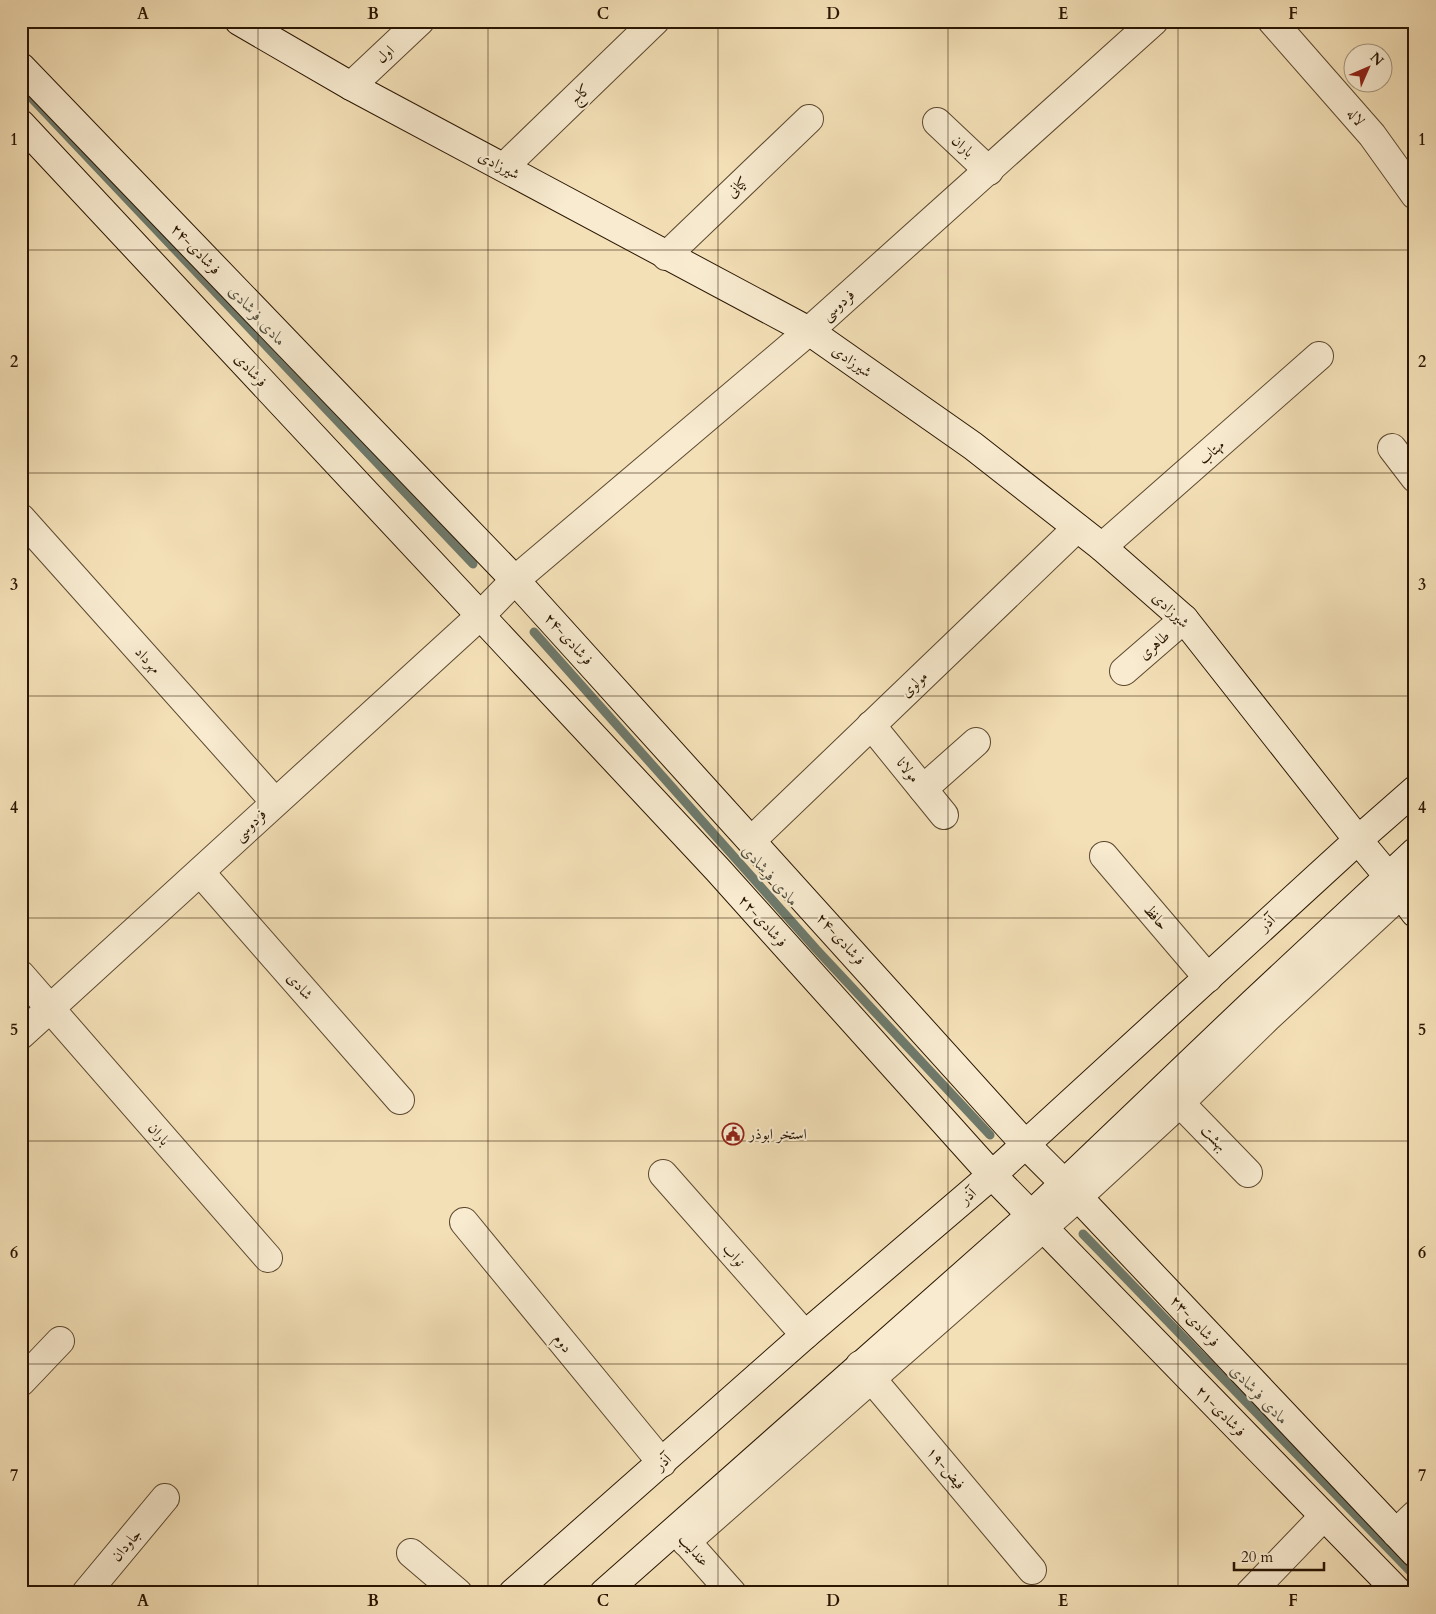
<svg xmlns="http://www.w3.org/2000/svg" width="1436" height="1614" font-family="Cardo,Amiri,serif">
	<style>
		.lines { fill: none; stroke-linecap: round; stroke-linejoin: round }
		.stream { stroke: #6e7a6c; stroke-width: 9 }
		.street-casing { stroke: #5c482f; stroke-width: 30 }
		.secondary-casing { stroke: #2a1602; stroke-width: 30 }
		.street { stroke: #f8ebd0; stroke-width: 28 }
		.secondary { stroke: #f8ebd0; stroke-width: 28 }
		.grid { fill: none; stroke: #2a1602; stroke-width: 1; stroke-opacity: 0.55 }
		.labels { text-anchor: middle; stroke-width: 4; stroke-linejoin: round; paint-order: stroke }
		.street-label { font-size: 15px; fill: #2a1602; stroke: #f8ebd0 }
		.poi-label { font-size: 15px; fill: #2a1602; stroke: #f8ebd0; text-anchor: start }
		.water-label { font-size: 16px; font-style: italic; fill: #525040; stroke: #f8ebd0 }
		.neatline { fill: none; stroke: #2a1602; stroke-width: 2 }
		.grid-label { font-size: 16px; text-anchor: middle; font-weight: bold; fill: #2a1602 }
	</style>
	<rect width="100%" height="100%" fill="#f4e0b7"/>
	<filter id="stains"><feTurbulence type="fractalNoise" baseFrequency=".004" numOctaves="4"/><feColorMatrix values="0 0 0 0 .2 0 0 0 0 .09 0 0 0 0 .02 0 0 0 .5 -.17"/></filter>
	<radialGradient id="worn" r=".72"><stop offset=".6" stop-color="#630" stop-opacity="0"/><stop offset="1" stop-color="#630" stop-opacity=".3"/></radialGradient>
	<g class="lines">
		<g class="stream">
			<polyline points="21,87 473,564"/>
			<polyline points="534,632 816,949 990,1135"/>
			<polyline points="1083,1234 1415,1576"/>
		</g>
		<g class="street-casing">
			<g id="street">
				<polyline points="1272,21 1372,135 1415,195"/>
				<polyline points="351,86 420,21"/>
				<polyline points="937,122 989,171"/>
				<polyline points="504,167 655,21"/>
				<polyline points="666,256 809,119"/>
				<polyline points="1392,448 1415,478"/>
				<polyline points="21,518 275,802"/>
				<polyline points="1102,547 1319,356"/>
				<polyline points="1124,671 1184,619"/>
				<polyline points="871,725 944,815"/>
				<polyline points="923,789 976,742"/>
				<polyline points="752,840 1077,528"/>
				<polyline points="1104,856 1208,978"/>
				<polyline points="201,873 400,1100"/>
				<polyline points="21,975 268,1258"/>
				<polyline points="21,1035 480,616 515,580 809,331 1154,21"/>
				<polyline points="1180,1103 1248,1173"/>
				<polyline points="663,1174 805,1335"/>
				<polyline points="464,1222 662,1463"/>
				<polyline points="860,1365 1032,1570"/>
				<polyline points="21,1382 60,1341"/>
				<polyline points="676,1530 732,1593"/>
				<polyline points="1396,1533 1415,1515"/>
				<polyline points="686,1542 1078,1197 1180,1103 1267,1018 1415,881"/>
				<polyline points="411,1553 458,1593"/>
				<polyline points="86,1593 165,1498"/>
				<polyline points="1250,1593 1324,1516"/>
			</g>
		</g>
		<g class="secondary-casing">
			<g id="secondary">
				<polyline points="239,21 351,86 809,331 973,446 1102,547 1184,619 1358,840 1388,876 1415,913"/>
				<polyline points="21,67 515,580 1025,1144 1078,1197 1415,1553"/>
				<polyline points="21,124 718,870 992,1175 1399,1593"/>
				<polyline points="513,1593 805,1335 992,1175 1358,840 1415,790"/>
				<polyline points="604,1593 1031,1215 1253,1003 1415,852"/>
			</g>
		</g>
		<use href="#street" class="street"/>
		<use href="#secondary" class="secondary"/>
	</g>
	<path class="grid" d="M 258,21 L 258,1593M 488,21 L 488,1593M 718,21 L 718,1593M 948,21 L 948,1593M 1178,21 L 1178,1593M 21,250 L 1415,250M 21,473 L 1415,473M 21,696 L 1415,696M 21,918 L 1415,918M 21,1141 L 1415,1141M 21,1364 L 1415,1364"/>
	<defs>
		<g id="civic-ring" transform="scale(1.125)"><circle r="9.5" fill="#f8ebd0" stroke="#8f2418" stroke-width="1.5"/><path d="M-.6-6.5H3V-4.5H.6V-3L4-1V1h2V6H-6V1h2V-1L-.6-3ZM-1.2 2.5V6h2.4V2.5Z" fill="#8f2418"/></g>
	</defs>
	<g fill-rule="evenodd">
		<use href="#civic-ring" x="733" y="1134"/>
	</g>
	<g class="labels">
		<g class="street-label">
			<text transform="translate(385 54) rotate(-43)" y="5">اول</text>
			<text transform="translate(580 94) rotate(-44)" y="5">کاج</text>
			<text transform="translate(1356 117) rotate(49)" y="5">لاله</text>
			<text transform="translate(963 146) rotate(43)" y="5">باران</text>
			<text transform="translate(499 165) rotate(28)" y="5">شیرزادی</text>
			<text transform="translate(737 187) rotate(-44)" y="5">کیانی</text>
			<text transform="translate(196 249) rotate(46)" y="5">۲۴-فرشادی</text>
			<text transform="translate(838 305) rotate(-42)" y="5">فردوسی</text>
			<text transform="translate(852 361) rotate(35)" y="5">شیرزادی</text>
			<text transform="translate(251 370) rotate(47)" y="5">فرشادی</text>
			<text transform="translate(1211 452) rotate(-41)" y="5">مهتاب</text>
			<text transform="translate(1171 610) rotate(44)" y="5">شیرزادی</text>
			<text transform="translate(569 639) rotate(48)" y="5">۲۴-فرشادی</text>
			<text transform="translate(1154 645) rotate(-41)" y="5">طاهری</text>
			<text transform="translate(148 660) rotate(48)" y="5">مهرداد</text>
			<text transform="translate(914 684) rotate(-44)" y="5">مولوی</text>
			<text transform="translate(908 770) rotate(51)" y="5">مولانا</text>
			<text transform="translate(250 825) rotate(-44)" y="5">فردوسی</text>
			<text transform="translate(1156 917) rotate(49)" y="5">حافظ</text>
			<text transform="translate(763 921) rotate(48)" y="5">۲۲-فرشادی</text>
			<text transform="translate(1267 923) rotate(-42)" y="5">آذر</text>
			<text transform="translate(841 939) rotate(48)" y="5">۲۴-فرشادی</text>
			<text transform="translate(300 986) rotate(49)" y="5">شادی</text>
			<text transform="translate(159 1134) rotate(49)" y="5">باران</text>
			<text transform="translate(1214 1138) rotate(46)" y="5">بهشت</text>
			<text transform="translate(968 1196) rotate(-41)" y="5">آذر</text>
			<text transform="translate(734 1255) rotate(48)" y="5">نواب</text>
			<text transform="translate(1195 1321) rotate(47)" y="5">۲۳-فرشادی</text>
			<text transform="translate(563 1343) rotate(51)" y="5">دوم</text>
			<text transform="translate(1221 1411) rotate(46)" y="5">۲۱-فرشادی</text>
			<text transform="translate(663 1462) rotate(-41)" y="5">آذر</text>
			<text transform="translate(946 1468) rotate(50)" y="5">۱۹-فیض</text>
			<text transform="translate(126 1545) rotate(-50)" y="5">جاودان</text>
			<text transform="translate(694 1550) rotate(49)" y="5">عندلیب</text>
		</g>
		<g class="poi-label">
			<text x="749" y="1139">استخر ابوذر</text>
		</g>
		<g class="water-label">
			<text transform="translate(258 315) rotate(47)" y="6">مادی فرشادی</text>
			<text transform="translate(771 875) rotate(48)" y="6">مادی فرشادی</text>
			<text transform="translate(1260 1394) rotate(46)" y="6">مادی فرشادی</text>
		</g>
	</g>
	<rect width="1436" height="1614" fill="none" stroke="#f4e0b7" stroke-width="55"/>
	<g transform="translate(1368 68) rotate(45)"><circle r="24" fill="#f8ebd0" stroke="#a6967e"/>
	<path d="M0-4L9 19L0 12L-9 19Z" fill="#8f2418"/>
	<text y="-8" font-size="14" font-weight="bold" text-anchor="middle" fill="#2a1602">N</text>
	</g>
	<path d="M1234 1562v8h90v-8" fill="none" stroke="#2a1602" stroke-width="2.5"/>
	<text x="1241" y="1562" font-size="15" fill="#2a1602" stroke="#f8ebd0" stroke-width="4" paint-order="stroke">20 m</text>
	<rect x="28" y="28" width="1380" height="1558" class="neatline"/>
	<g class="grid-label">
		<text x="143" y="19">A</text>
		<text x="373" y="19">B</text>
		<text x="603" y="19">C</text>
		<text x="833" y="19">D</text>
		<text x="1063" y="19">E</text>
		<text x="1293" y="19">F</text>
		<text x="14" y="145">1</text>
		<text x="1422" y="145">1</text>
		<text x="14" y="367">2</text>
		<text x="1422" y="367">2</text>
		<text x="14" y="590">3</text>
		<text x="1422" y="590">3</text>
		<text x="14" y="813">4</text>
		<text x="1422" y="813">4</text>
		<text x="14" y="1035">5</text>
		<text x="1422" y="1035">5</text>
		<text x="14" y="1258">6</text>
		<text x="1422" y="1258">6</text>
		<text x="14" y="1481">7</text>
		<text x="1422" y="1481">7</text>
		<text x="143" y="1606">A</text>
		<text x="373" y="1606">B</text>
		<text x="603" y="1606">C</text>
		<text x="833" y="1606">D</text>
		<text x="1063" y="1606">E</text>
		<text x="1293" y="1606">F</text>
	</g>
	<rect width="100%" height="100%" filter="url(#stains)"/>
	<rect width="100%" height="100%" fill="url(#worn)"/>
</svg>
